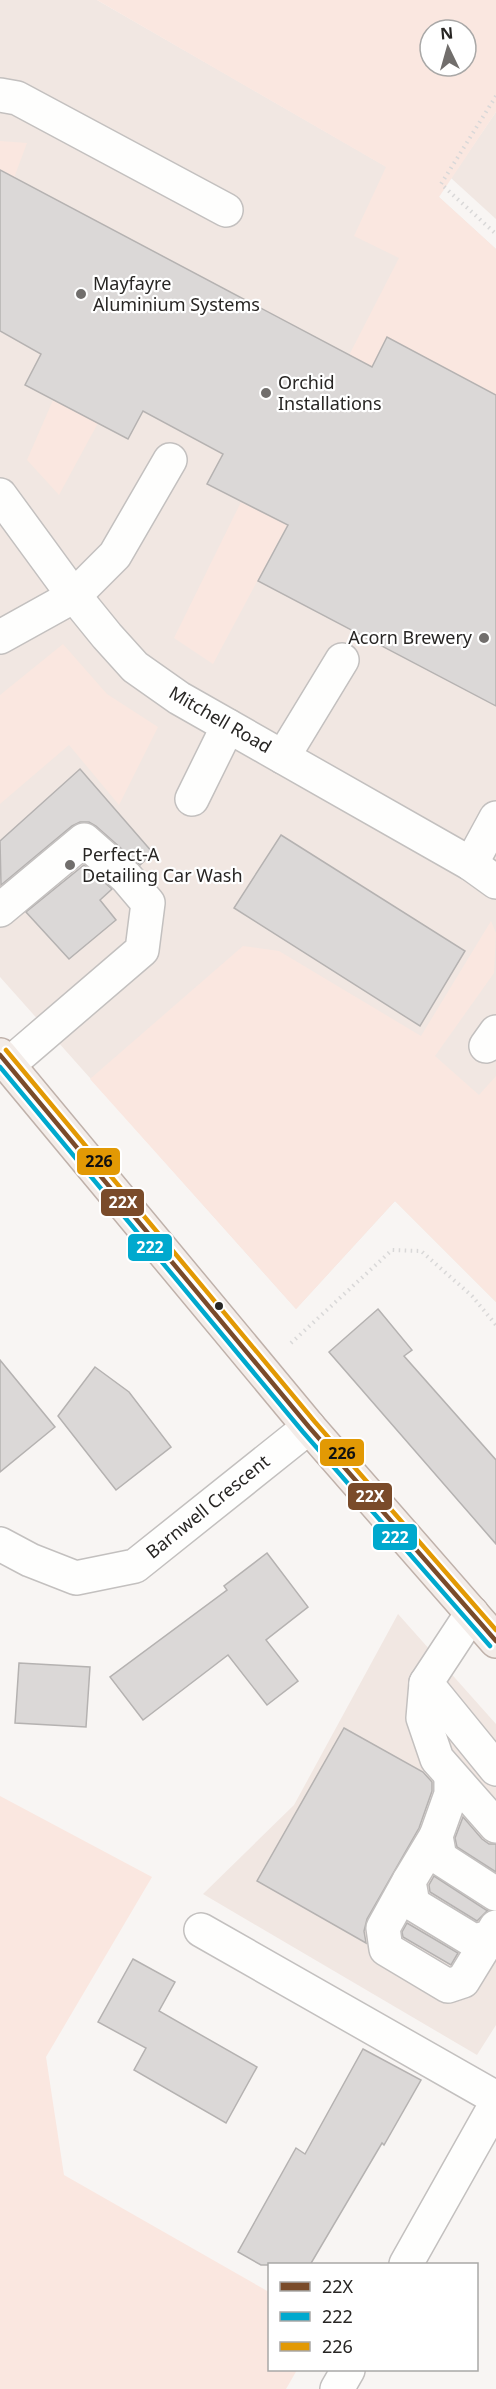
<svg xmlns="http://www.w3.org/2000/svg" width="496" height="2389" font-family="'Noto Sans',sans-serif">
	<style>
		.built { fill: #f1e7e2 }
		.green { fill: #fae7e0; fill-rule: evenodd }
		.building { fill: #dbd8d7; stroke: #b5b2b1; stroke-width: 1.5 }
		.lines { fill: none; stroke-linecap: round; stroke-linejoin: round }
		.minor-casing { stroke: #c3c0bf; stroke-width: 36 }
		.major-casing { stroke: #bfb1aa; stroke-width: 36 }
		.path { stroke: #d9d8d8; stroke-width: 4; stroke-dasharray: 1.5 4.5; stroke-linecap: butt }
		.minor { stroke: #fefefd; stroke-width: 33 }
		.major { stroke: #f3ece8; stroke-width: 33 }
		.bus-1-casing { stroke: #fff; stroke-width: 9 }
		.bus-2-casing { stroke: #fff; stroke-width: 9 }
		.bus-3-casing { stroke: #fff; stroke-width: 9 }
		.bus-1 { stroke: #7a4b2a; stroke-width: 4.5 }
		.bus-2 { stroke: #00a9ce; stroke-width: 4.5 }
		.bus-3 { stroke: #e29904; stroke-width: 4.5 }
		.poi-dot { fill: #716e6c; stroke: #fff; stroke-width: 2 }
		.bus-dot { fill: #282624; stroke: #fff; stroke-width: 2 }
		.labels { text-anchor: middle; stroke-width: 4.5; stroke-linejoin: round; paint-order: stroke }
		.poi-label { font-size: 18px; fill: #282624; stroke: #fff; text-anchor: start }
		.street-label { font-size: 18px; fill: #282624; stroke: #fff }
		.line-badge { stroke: #fff; stroke-width: 2 }
		.badge-label { font-size: 16px; text-anchor: middle; font-weight: bold; fill: #fff }
		.pale-badge-label { font-size: 16px; text-anchor: middle; font-weight: bold; fill: #111 }
	</style>
	<rect width="100%" height="100%" fill="#f8f5f3"/>
	<g class="built">
		<polygon points="0,0 97,0 439,197 496,249 496,1302 395,1201 296,1309 0,977"/>
		<polygon points="496,112 496,219 451,178"/>
		<polygon points="398,1614 496,1724 496,2025 477,2055 203,1894 294,1805"/>
	</g>
	<g class="green">
		<path d="M 97,0 L 496,0 L 496,112 L 439,197 L 496,249 L 496,395 L 387,337 L 213,664 L 174,638 L 241,502 L 267,515 L 399,258 L 354,236 L 386,167 ZM 430,30 L 466,30 L 466,66 L 430,66 Z"/>
		<polygon points="0,141 27,143 14,178 0,170"/>
		<polygon points="53,400 98,423 59,495 27,460"/>
		<polygon points="63,644 107,694 158,727 119,805 69,745 0,804 0,695"/>
		<polygon points="491,921 496,933 494,973 435,1056 479,1095 496,1076 496,1302 395,1201 296,1309 90,1079 243,946 279,951 421,1036"/>
		<polygon points="0,1796 152,1877 46,2057 64,2175 269,2292 270,2370 297,2370 286,2389 0,2389"/>
	</g>
	<g class="building">
		<polygon points="0,170 372,367 387,337 496,395 496,706 258,581 288,525 207,484 223,454 143,411 128,439 25,385 41,354 0,331"/>
		<polygon points="80,769 153,853 140,865 96,826 89,822 80,822 72,826 1,885 0,841"/>
		<polygon points="281,835 465,951 420,1026 234,908"/>
		<polygon points="84,865 112,889 100,900 116,920 69,959 26,912"/>
		<polygon points="378,1309 412,1350 404,1356 496,1460 496,1544 329,1352"/>
		<polygon points="0,1360 55,1427 0,1472"/>
		<polygon points="95,1367 129,1392 171,1447 116,1490 58,1416"/>
		<polygon points="267,1553 308,1607 266,1640 298,1681 267,1705 228,1655 143,1720 110,1677 227,1590 224,1586"/>
		<polygon points="19,1663 90,1667 86,1727 15,1723"/>
		<polygon points="344,1728 423,1772 432,1782 432,1791 419,1828 367,1919 364,1931 366,1943 257,1881"/>
		<polygon points="463,1817 482,1839 489,1844 496,1844 496,1872 457,1847 455,1838"/>
		<polygon points="434,1876 486,1910 488,1910 477,1921 430,1892 429,1885"/>
		<polygon points="407,1923 458,1953 451,1965 403,1937 402,1932"/>
		<polygon points="133,1959 175,1982 159,2011 257,2067 226,2123 134,2070 146,2048 98,2022"/>
		<polygon points="363,2049 421,2080 384,2145 382,2143 310,2265 261,2265 238,2252 296,2148 305,2154"/>
	</g>
	<g class="lines">
		<g class="minor-casing">
			<g id="minor">
				<polyline points="0,95 17,98 226,210"/>
				<polyline points="0,495 68,588 107,636 135,667 179,698 471,864 496,882"/>
				<polyline points="0,637 74,596 115,555 170,460"/>
				<polyline points="283,757 342,660"/>
				<polyline points="192,799 228,726"/>
				<polyline points="471,864 496,818"/>
				<polyline points="0,910 84,840 126,877 148,903 142,950 8,1065"/>
				<polyline points="486,1046 496,1032"/>
				<polyline points="0,1544 30,1560 76,1578 135,1566 309,1427"/>
				<polyline points="472,1613 426,1683 496,1769"/>
				<polyline points="426,1683 423,1718 437,1759 496,1826"/>
				<polyline points="451,1776 451,1794 436,1836 440,1858 496,1894"/>
				<polyline points="436,1836 409,1881 413,1904 474,1941 490,1937 496,1927"/>
				<polyline points="409,1881 383,1928 386,1949 448,1986 463,1981 490,1937"/>
				<polyline points="201,1930 496,2098"/>
				<polyline points="406,2264 496,2104"/>
				<polyline points="337,2389 348,2370"/>
			</g>
		</g>
		<g class="major-casing">
			<polyline id="major" points="0,1055 309,1427 496,1641"/>
		</g>
		<g class="path">
			<polyline points="496,96 441,184 496,234"/>
			<polyline points="291,1343 392,1250 421,1251 472,1296 496,1325"/>
		</g>
		<use href="#minor" class="minor"/>
		<use href="#major" class="major"/>
		<g class="bus-1-casing">
			<polyline id="bus-1" points="0,1055 309,1427 496,1641"/>
		</g>
		<g class="bus-2-casing">
			<polyline id="bus-2" points="0,1067 303,1432 490,1646"/>
		</g>
		<g class="bus-3-casing">
			<polyline id="bus-3" points="6,1050 315,1422 496,1630"/>
		</g>
		<use href="#bus-1" class="bus-1"/>
		<use href="#bus-2" class="bus-2"/>
		<use href="#bus-3" class="bus-3"/>
	</g>
	<g class="poi-dot">
		<circle cx="81" cy="294" r="6"/>
		<circle cx="266" cy="393" r="6"/>
		<circle cx="484" cy="638" r="6"/>
		<circle cx="70" cy="865" r="6"/>
	</g>
	<circle class="bus-dot" cx="219" cy="1306" r="5"/>
	<g class="labels">
		<g class="poi-label">
			<text x="93" y="290">Mayfayre<tspan x="93" dy="21">Aluminium Systems</tspan></text>
			<text x="278" y="389">Orchid<tspan x="278" dy="21">Installations</tspan></text>
			<text x="472" y="644" text-anchor="end">Acorn Brewery</text>
			<text x="82" y="861">Perfect-A<tspan x="82" dy="21">Detailing Car Wash</tspan></text>
		</g>
		<g class="street-label">
			<text transform="translate(220 720) rotate(30)" y="6">Mitchell Road</text>
			<text transform="translate(208 1507) rotate(-39)" y="6">Barnwell Crescent</text>
		</g>
	</g>
	<g class="line-badge">
		<rect x="76" y="1147" width="45" height="29" rx="6" fill="#e29904"/>
		<rect x="100" y="1188" width="45" height="29" rx="6" fill="#7a4b2a"/>
		<rect x="127" y="1233" width="46" height="29" rx="6" fill="#00a9ce"/>
		<rect x="319" y="1438" width="46" height="29" rx="6" fill="#e29904"/>
		<rect x="347" y="1482" width="46" height="29" rx="6" fill="#7a4b2a"/>
		<rect x="372" y="1523" width="46" height="28" rx="6" fill="#00a9ce"/>
	</g>
	<g class="badge-label">
		<text x="123" y="1208">22X</text>
		<text x="150" y="1253">222</text>
		<text x="370" y="1502">22X</text>
		<text x="395" y="1543">222</text>
	</g>
	<g class="pale-badge-label">
		<text x="99" y="1167">226</text>
		<text x="342" y="1459">226</text>
	</g>
	<rect x="268" y="2263" width="210" height="108" fill="#ffffff" stroke="#a9a8a7" stroke-width="1.5"/>
	<rect x="280" y="2282" width="30" height="9" fill="#7a4b2a" stroke="#a9a8a7" stroke-width="1.5"/>
	<text x="322" y="2293" font-size="18" fill="#282624">22X</text>
	<rect x="280" y="2312" width="30" height="9" fill="#00a9ce" stroke="#a9a8a7" stroke-width="1.5"/>
	<text x="322" y="2323" font-size="18" fill="#282624">222</text>
	<rect x="280" y="2342" width="30" height="9" fill="#e29904" stroke="#a9a8a7" stroke-width="1.5"/>
	<text x="322" y="2353" font-size="18" fill="#282624">226</text>
	<g transform="translate(448 48) rotate(355)"><circle r="28" fill="#ffffff" stroke="#a9a8a7" stroke-width="1.5"/>
	<path d="M0-4.5L10 22L0 15L-10 22Z" fill="#716e6c"/>
	<text y="-9" font-size="16" font-weight="bold" text-anchor="middle" fill="#282624">N</text>
	</g>
</svg>
